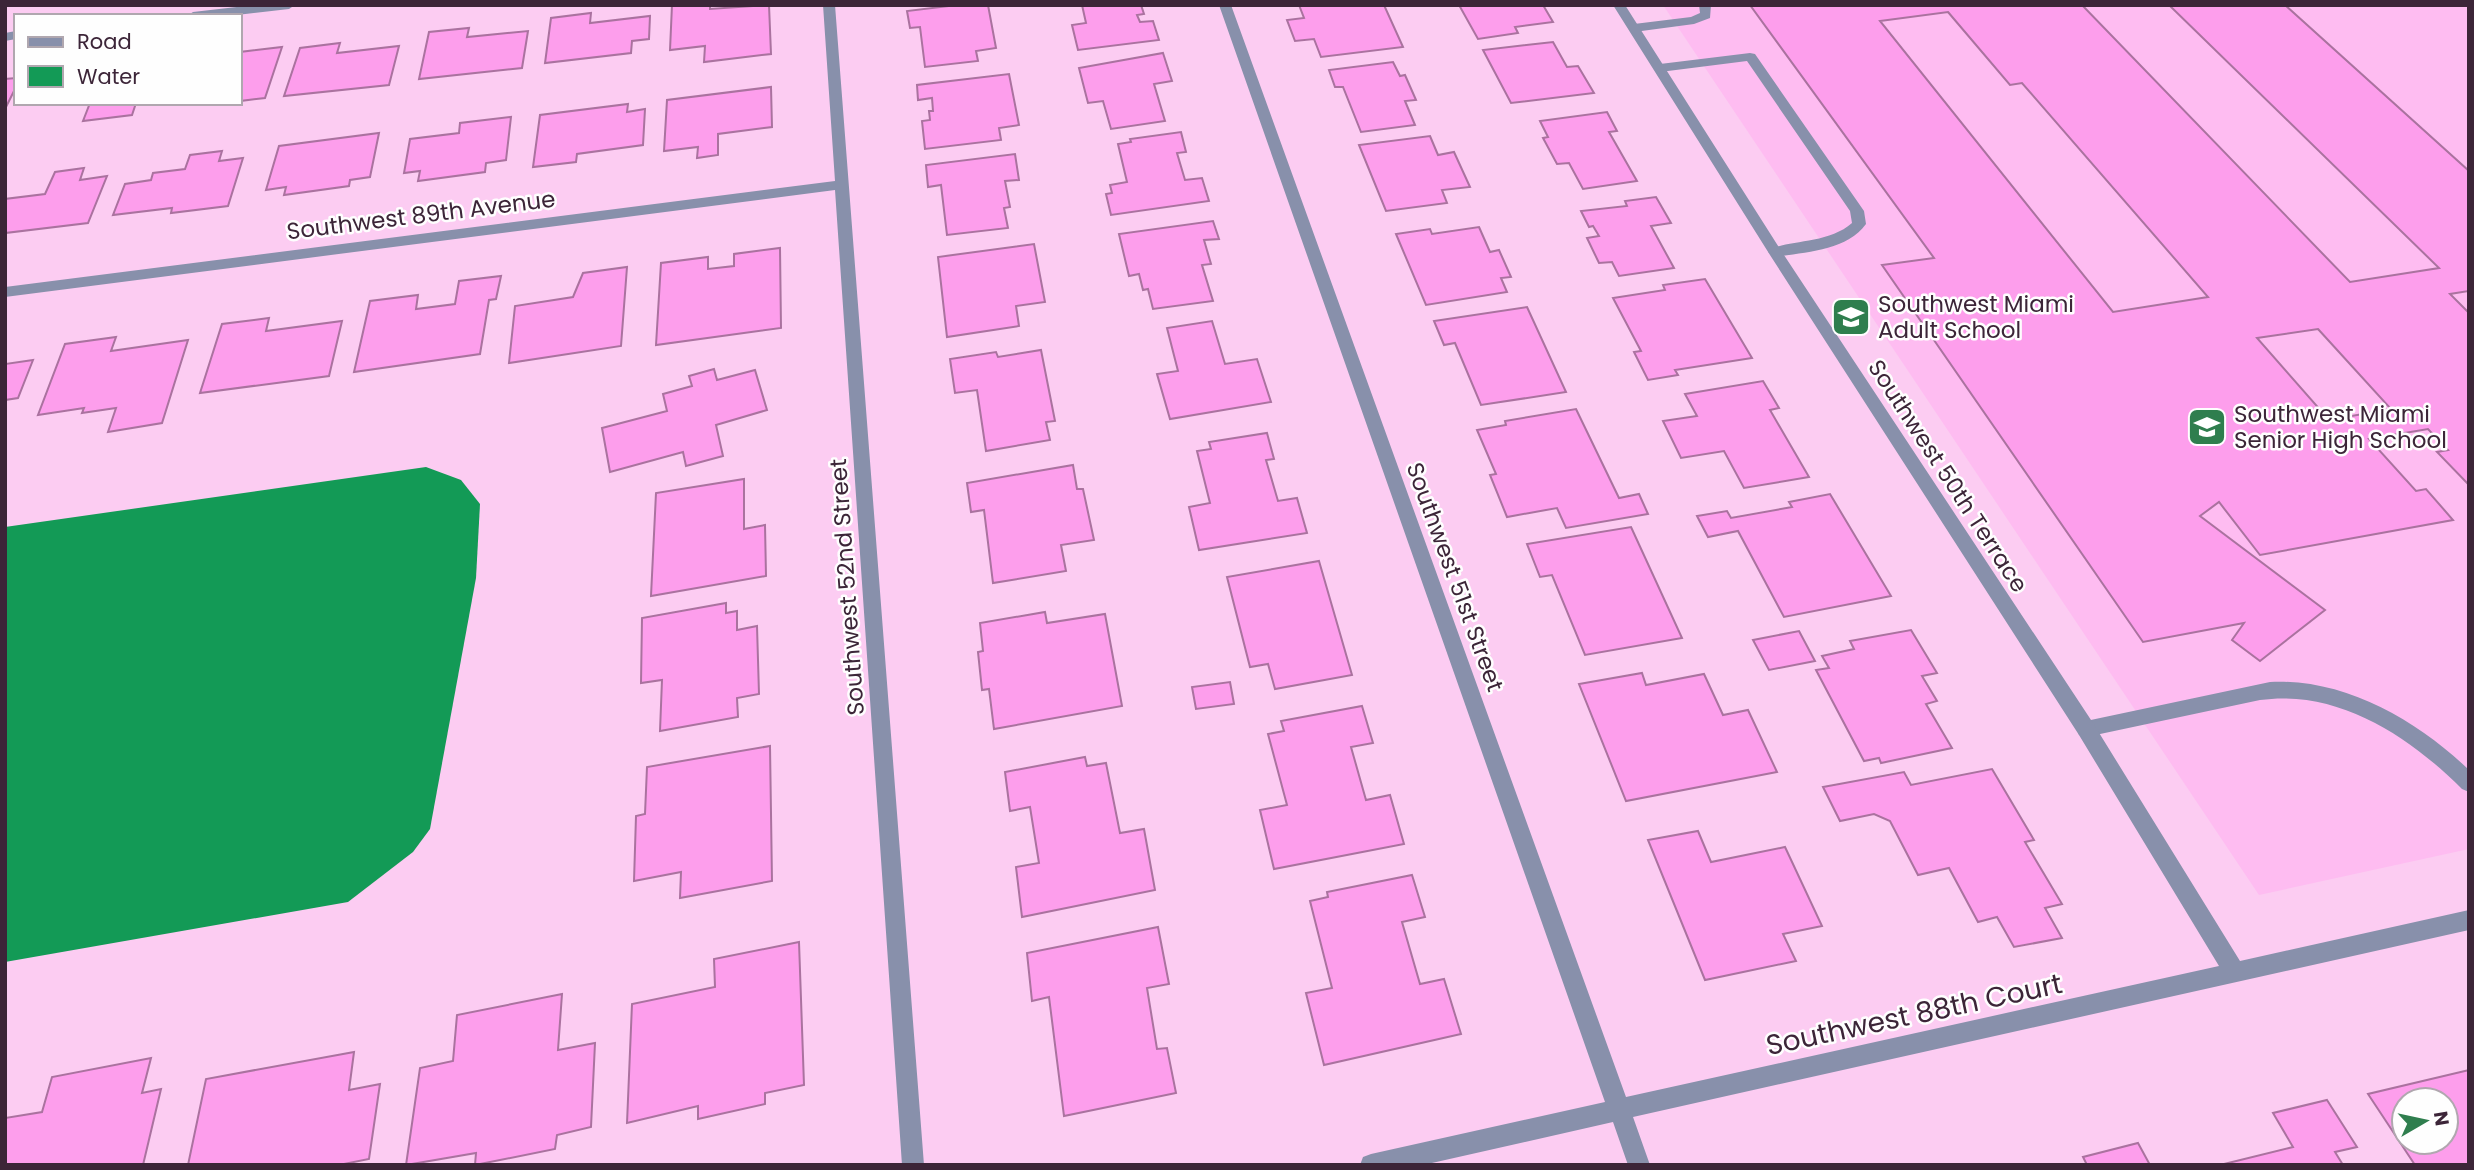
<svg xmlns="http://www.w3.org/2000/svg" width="2474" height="1170" font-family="Poppins,sans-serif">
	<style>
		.built { fill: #febcf1 }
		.water { fill: #139a56 }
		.building { fill: #fd9eec; stroke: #aa729f; stroke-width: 2; fill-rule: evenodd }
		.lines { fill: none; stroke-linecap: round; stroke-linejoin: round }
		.service { fill: #8890ab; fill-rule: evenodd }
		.minor { fill: #8890ab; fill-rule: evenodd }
		.labels { text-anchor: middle; stroke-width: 5; stroke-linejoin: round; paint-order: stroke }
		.street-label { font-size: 23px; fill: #3c2538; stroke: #fefefe }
		.poi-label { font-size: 23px; fill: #3c2538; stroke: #fefefe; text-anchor: start }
		.near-street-label { font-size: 28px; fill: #3c2538; stroke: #fefefe }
	</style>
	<rect width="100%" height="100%" fill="#fcccf2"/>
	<polygon class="built" points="1663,5 2469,5 2469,849 2259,895"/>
	<polygon class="water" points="426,467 461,480 480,504 476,578 430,829 413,852 348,902 5,962 5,527"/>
	<g class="building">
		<polygon points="672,5 710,5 710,9 769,5 771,54 704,62 705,46 670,50"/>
		<polygon points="957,5 988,5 996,48 976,51 978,61 925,67 920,27 910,28 907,11"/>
		<polygon points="1082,5 1141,5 1144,14 1137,15 1140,22 1153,21 1159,40 1078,50 1072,25 1086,23"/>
		<polygon points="1299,5 1384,5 1403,47 1321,57 1314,39 1295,41 1287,20 1304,18"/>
		<polygon points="1459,5 1543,5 1553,22 1515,27 1518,33 1478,39"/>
		<path d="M 1750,5 L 2082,5 L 2350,282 L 2439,268 L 2169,5 L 2285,5 L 2469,171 L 2469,291 L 2450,294 L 2469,313 L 2469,485 L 2437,452 L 2448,450 L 2428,429 L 2369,439 L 2416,491 L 2426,489 L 2453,520 L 2260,555 L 2219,502 L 2200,516 L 2325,610 L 2260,661 L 2232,640 L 2244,623 L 2143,642 L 1882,265 L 1934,258 ZM 1948,12 L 2010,85 L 2022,83 L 2208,297 L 2113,312 L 1880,21 ZM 2318,329 L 2391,409 L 2329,420 L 2257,338 Z"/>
		<polygon points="591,13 590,23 650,16 649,39 632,41 631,53 545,63 551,18"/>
		<polygon points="469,28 467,37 528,31 522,68 419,79 429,32"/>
		<polygon points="1553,42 1567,67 1578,66 1594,93 1511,103 1483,50"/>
		<polygon points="340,43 337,53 399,46 389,85 284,96 300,48"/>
		<polygon points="282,47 265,98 240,101 240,52"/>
		<polygon points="1163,53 1172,81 1154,84 1165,121 1111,129 1103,101 1088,103 1079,68"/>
		<polygon points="1393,62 1400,76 1405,75 1416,100 1405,101 1415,125 1361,132 1343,87 1335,87 1329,70"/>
		<polygon points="1009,74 1019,125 999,128 1001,140 925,149 922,121 930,120 929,111 933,111 932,98 918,100 917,85"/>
		<polygon points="16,78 16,87 5,109 5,79"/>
		<polygon points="771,87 772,127 718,134 718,155 697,158 698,147 664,151 667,100"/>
		<polygon points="90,103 136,103 132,115 83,121"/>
		<polygon points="628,104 627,112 645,109 643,145 577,154 576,162 533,167 540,115"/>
		<polygon points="1607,112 1617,131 1609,132 1637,181 1583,189 1569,163 1557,164 1543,138 1548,137 1540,121"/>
		<polygon points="511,117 506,160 486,163 485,172 418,181 420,171 404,173 410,139 459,133 460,123"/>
		<polygon points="1181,132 1186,152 1177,153 1185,180 1202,178 1209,201 1111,215 1106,194 1112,193 1110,185 1127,182 1118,144 1131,142 1130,139"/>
		<polygon points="379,133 370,177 350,180 349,186 284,195 286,187 266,190 279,146"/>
		<polygon points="1430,136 1438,155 1454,152 1470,187 1442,190 1447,203 1386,211 1359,145"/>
		<polygon points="222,151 219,161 243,158 228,206 171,213 172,208 113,215 125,184 151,180 153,173 185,169 190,155"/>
		<polygon points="1015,154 1019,180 1005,181 1010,207 1004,208 1008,228 947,235 941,185 928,187 926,165"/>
		<polygon points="84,168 80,180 107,176 88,223 5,233 5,199 45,194 55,172"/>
		<polygon points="1656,197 1671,223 1651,226 1674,268 1619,276 1612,262 1599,263 1587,238 1599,236 1593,226 1589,227 1581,211 1627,206 1625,201"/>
		<polygon points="1213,221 1219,239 1204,240 1211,264 1202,265 1213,301 1153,309 1148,289 1143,290 1139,274 1129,276 1119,234"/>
		<polygon points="1479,227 1490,252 1499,250 1511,277 1501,278 1507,292 1426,305 1396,234 1430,229 1432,234"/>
		<polygon points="1034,244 1045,302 1016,306 1019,326 947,337 938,257"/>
		<polygon points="780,248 781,328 656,345 661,263 708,257 708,269 734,266 734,254"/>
		<polygon points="627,267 621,346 509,363 515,306 573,297 583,273"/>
		<polygon points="501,276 496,299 489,300 480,354 354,372 370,301 418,295 416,309 455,304 459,281"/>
		<polygon points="1705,279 1752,358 1675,370 1678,375 1648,380 1634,352 1641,351 1613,298 1665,290 1663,285"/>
		<polygon points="1527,307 1566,392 1481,405 1455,343 1444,345 1434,321"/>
		<polygon points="269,318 266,331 342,321 329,376 200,393 222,324"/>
		<polygon points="1212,321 1225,364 1257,359 1271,402 1170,419 1157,374 1178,371 1167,328"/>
		<polygon points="116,337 111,351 188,340 162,423 108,432 116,408 82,413 84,408 38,415 65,344"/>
		<polygon points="1041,350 1055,421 1046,422 1050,440 986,451 977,390 955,393 950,359 996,352 998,357"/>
		<polygon points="33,360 18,398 5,400 5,364"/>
		<polygon points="714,369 717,380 755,370 767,410 716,425 723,456 686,466 683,452 610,472 602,428 667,411 663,394 692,386 689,376"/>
		<polygon points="1763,381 1779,408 1770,410 1809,477 1744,488 1724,451 1681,458 1663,421 1697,416 1685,394"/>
		<polygon points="1576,409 1619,498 1639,494 1648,514 1566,528 1557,508 1507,517 1490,475 1496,474 1477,430 1506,425 1505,421"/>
		<polygon points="1267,433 1274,459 1266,460 1278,501 1297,498 1307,533 1199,550 1189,507 1210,503 1197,451 1211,449 1209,442"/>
		<polygon points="1073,465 1077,489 1083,489 1094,540 1061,545 1066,571 993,583 984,510 971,512 967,483"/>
		<polygon points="744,479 744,529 765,525 766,576 651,596 656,493"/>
		<polygon points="1830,494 1891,596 1784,617 1738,531 1708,537 1697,516 1727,511 1731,518 1792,507 1789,502"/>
		<polygon points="1631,527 1682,638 1585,655 1552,575 1540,577 1527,544"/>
		<polygon points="1319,561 1352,675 1275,689 1268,664 1250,667 1227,577"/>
		<polygon points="726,603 726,613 737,611 737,630 757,626 759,694 737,698 738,717 660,731 662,680 641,683 642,618"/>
		<polygon points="1045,612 1047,623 1105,614 1122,706 994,729 989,689 982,690 978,652 983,651 980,623"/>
		<polygon points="1911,630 1937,673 1922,676 1937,701 1926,704 1952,748 1881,763 1879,758 1864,761 1816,670 1829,668 1822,656 1854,649 1850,641"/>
		<polygon points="1799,631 1815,661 1769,670 1753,640"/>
		<polygon points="1642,673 1646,685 1704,674 1723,715 1748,710 1777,772 1626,801 1579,684"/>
		<polygon points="1230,682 1234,704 1196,709 1192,687"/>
		<polygon points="1362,706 1373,743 1351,747 1366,800 1390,795 1404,844 1274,869 1260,810 1287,805 1268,734 1284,731 1281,721"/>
		<polygon points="770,746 772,881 680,898 681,872 634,881 636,816 645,814 647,767"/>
		<polygon points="1085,757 1087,766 1106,763 1120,833 1144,829 1155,890 1022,917 1016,867 1039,863 1030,807 1010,811 1005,772"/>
		<polygon points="1992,769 2034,840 2025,842 2062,904 2045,908 2062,938 2014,947 1997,917 1978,922 1949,868 1918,875 1890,821 1874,814 1840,821 1823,787 1904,772 1911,785"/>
		<polygon points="1698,831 1711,862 1785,847 1822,926 1783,934 1796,961 1705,980 1648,840"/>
		<polygon points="1412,875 1425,917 1402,922 1420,984 1444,979 1461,1034 1324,1065 1306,993 1332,988 1310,901 1328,897 1327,892"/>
		<polygon points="1158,927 1169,984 1147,988 1157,1049 1167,1048 1176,1093 1064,1116 1049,997 1032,1001 1027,953"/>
		<polygon points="799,942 804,1085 765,1093 765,1104 698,1119 698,1106 627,1123 632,1004 715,987 714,959"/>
		<polygon points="562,994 558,1050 595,1043 591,1127 557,1135 555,1149 475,1165 476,1153 406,1165 420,1068 453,1061 457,1015"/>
		<polygon points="354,1052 349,1090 380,1084 369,1159 339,1165 188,1165 206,1079"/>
		<polygon points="151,1058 142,1093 161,1089 143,1165 5,1165 5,1118 42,1112 52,1077"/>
		<path d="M 2469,1070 L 2469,1165 L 2415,1165 L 2368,1094 ZM 2404,1100 L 2446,1100 L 2446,1142 L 2404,1142 Z"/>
		<polygon points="2327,1100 2357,1147 2335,1152 2343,1165 2220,1165 2293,1147 2273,1113"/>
		<polygon points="2138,1143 2150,1165 2087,1165 2083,1157"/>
	</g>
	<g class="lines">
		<g class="service">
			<polygon points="1699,5 1711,5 1710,18 1694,24 1634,32 1628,28 1634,24 1691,17 1700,13"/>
			<path d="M 1750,53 L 1755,54 L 1864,211 L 1866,224 C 1846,251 1806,252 1775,257 L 1768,252 C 1780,239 1826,246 1852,223 L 1850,211 L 1747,61 L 1660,72 L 1654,68 L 1660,64 Z"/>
			<path d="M 2270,682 C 2344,678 2417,720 2469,770 L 2469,792 L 2462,789 C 2409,736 2338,689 2260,700 L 2086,737 L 2079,735 L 2077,729 L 2079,723 L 2086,721 Z"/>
		</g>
		<g class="minor">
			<polygon points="254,5 295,5 289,9 228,16 187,16 193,12"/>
			<polygon points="823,5 835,5 924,1165 902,1165 835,190 5,297 5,287 835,181"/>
			<polygon points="1219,5 1231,5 1626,1097 2219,966 2079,735 1770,255 1613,5 1625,5 1780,249 2093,723 2240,961 2469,910 2469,930 1633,1117 1650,1165 1628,1165 1613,1122 1423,1165 1360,1165 1363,1157 1371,1154 1605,1102"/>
			<polygon points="16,31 16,39 5,41 5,33"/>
		</g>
	</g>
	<defs>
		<g id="school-square" transform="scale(2.0125)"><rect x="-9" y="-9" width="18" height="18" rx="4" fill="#2f7e4e" stroke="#fefefe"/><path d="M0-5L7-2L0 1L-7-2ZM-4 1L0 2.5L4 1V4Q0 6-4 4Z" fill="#fff"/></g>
	</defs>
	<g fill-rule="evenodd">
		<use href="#school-square" x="1851" y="317"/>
		<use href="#school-square" x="2207" y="427"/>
	</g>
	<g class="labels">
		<g class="street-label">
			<text transform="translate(421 215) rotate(-7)" y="8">Southwest 89th Avenue</text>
			<text transform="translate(1948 476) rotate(57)" y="8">Southwest 50th Terrace</text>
			<text transform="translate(1455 577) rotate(70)" y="8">Southwest 51st Street</text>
			<text transform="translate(847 587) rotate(-94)" y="8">Southwest 52nd Street</text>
		</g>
		<g class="poi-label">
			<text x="1878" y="312">Southwest Miami<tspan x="1878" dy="26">Adult School</tspan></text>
			<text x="2234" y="422">Southwest Miami<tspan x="2234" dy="26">Senior High School</tspan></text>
		</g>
		<g class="near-street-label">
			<text transform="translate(1914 1014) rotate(-12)" y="10">Southwest 88th Court</text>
		</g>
	</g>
	<rect width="2474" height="1170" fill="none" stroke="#3c2538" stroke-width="14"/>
	<rect x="14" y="14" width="228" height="91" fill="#fefefe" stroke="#b0a7af" stroke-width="2"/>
	<rect x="28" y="37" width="35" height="10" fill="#8890ab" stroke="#b0a7af" stroke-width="2"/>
	<text x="77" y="49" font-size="21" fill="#3c2538">Road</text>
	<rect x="28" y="66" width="35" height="21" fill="#139a56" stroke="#b0a7af" stroke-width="2"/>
	<text x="77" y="84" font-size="21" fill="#3c2538">Water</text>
	<g transform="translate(2425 1121) rotate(81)"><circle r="33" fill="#fefefe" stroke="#b0a7af" stroke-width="2"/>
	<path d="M0-5L12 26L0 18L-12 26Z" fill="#2f7e4e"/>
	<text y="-10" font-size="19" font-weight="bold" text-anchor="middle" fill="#3c2538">N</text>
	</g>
</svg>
